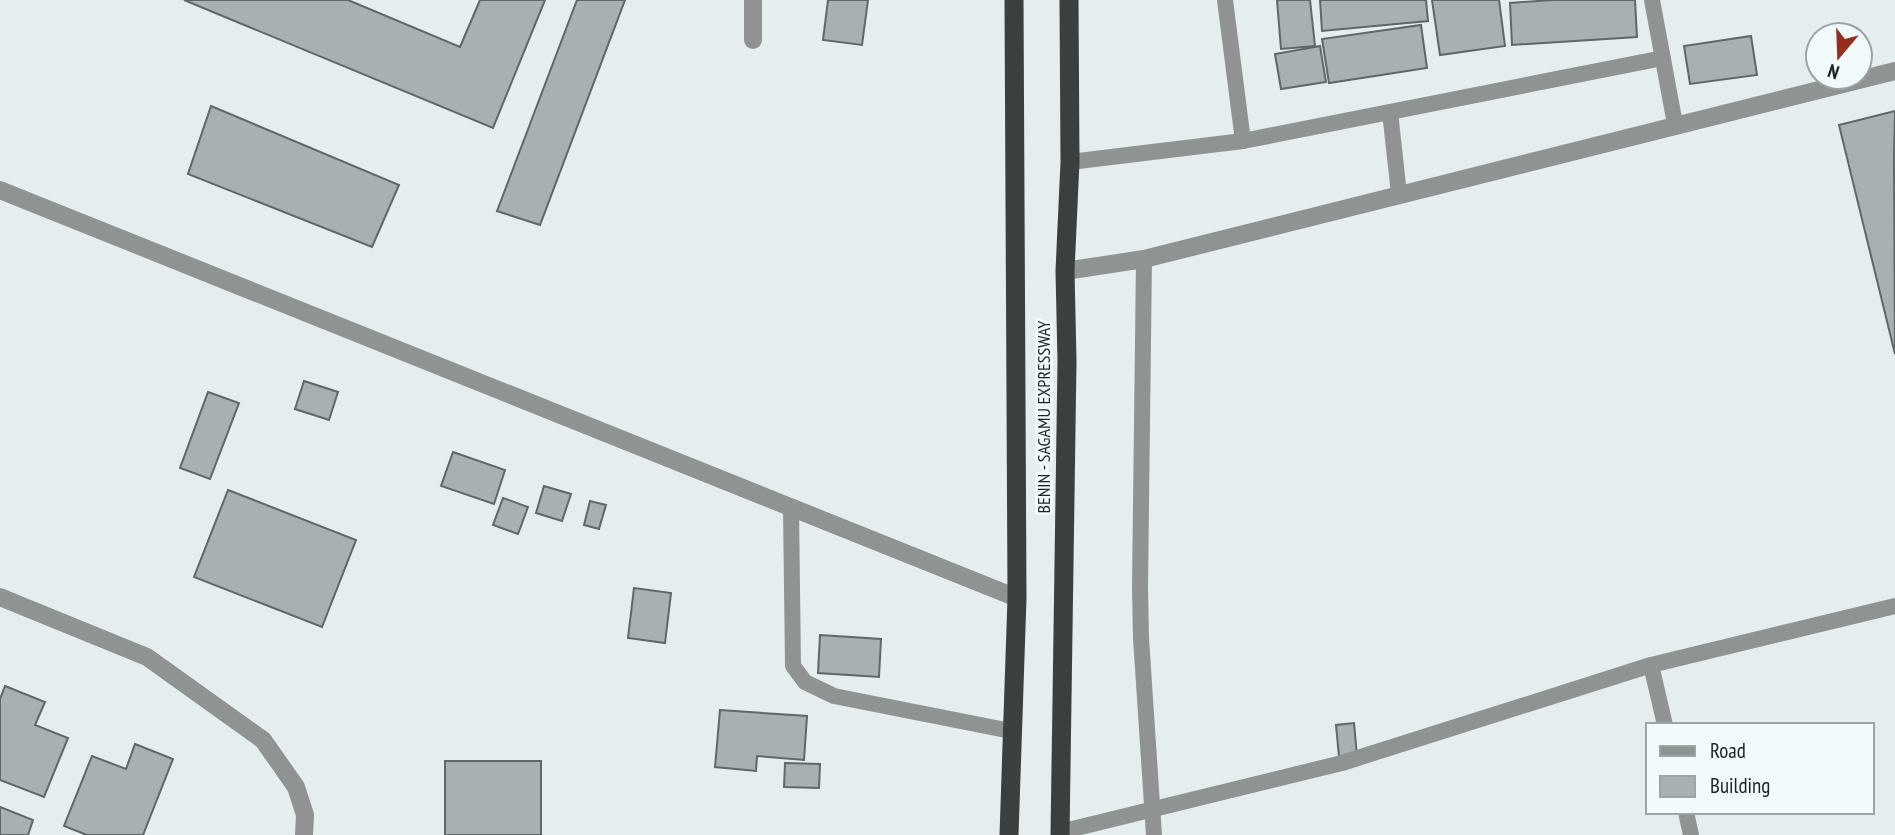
<svg xmlns="http://www.w3.org/2000/svg" width="1895" height="835" font-family="'PT Sans Narrow',sans-serif">
	<style>
		.building { fill: #a8b0b1; stroke: #606768; stroke-width: 2 }
		.lines { fill: none; stroke-linecap: round; stroke-linejoin: round }
		.service { stroke: #8f9393; stroke-width: 16 }
		.minor { stroke: #8f9393; stroke-width: 18 }
		.trunk { stroke: #3a3f40; stroke-width: 19 }
		.labels { text-anchor: middle; stroke-width: 6; stroke-linejoin: round; paint-order: stroke }
		.street-label { font-size: 18px; fill: #1e2122; stroke: #f2fbfc }
	</style>
	<rect width="100%" height="100%" fill="#e5edef"/>
	<g class="building">
		<polygon points="184,0 348,0 460,47 480,0 545,0 493,128"/>
		<polygon points="577,0 625,0 540,225 497,211"/>
		<polygon points="828,0 868,0 862,45 823,40"/>
		<polygon points="1277,0 1310,0 1315,46 1281,49"/>
		<polygon points="1320,0 1426,0 1428,21 1322,31"/>
		<polygon points="1432,0 1499,0 1505,46 1440,55"/>
		<polygon points="1552,0 1635,0 1637,37 1512,45 1510,3"/>
		<polygon points="1421,25 1427,68 1329,83 1322,39"/>
		<polygon points="1751,36 1757,75 1690,84 1684,46"/>
		<polygon points="1320,46 1326,82 1281,89 1275,54"/>
		<polygon points="211,106 399,185 372,247 188,174"/>
		<polygon points="1895,111 1894,158 1895,354 1839,125"/>
		<polygon points="304,381 338,392 329,420 295,409"/>
		<polygon points="208,392 239,403 210,479 180,468"/>
		<polygon points="453,452 505,470 494,504 441,486"/>
		<polygon points="544,486 571,494 562,521 536,513"/>
		<polygon points="228,490 356,540 322,627 194,577"/>
		<polygon points="503,498 528,507 518,534 493,525"/>
		<polygon points="590,501 606,505 599,529 584,525"/>
		<polygon points="634,588 671,593 665,643 628,638"/>
		<polygon points="820,635 881,639 879,677 818,673"/>
		<polygon points="5,686 45,702 35,725 68,738 44,797 0,780 0,699"/>
		<polygon points="720,710 807,716 804,760 757,756 756,771 715,767"/>
		<polygon points="1354,723 1357,756 1339,757 1336,725"/>
		<polygon points="135,744 173,759 143,835 87,835 64,826 92,756 126,769"/>
		<rect x="445" y="761" width="96" height="74"/>
		<polygon points="785,763 820,764 819,788 784,787"/>
		<polygon points="0,807 33,820 28,835 0,835"/>
	</g>
	<g class="lines">
		<g class="service">
			<polyline points="1225,0 1243,141"/>
			<polyline points="1652,0 1675,124"/>
			<polyline points="1390,112 1399,194"/>
			<polyline points="1070,162 1243,141 1663,58"/>
			<polyline points="1144,259 1140,587 1141,638 1154,835"/>
			<polyline points="791,508 793,666 805,682 834,696 1011,731"/>
			<polyline points="1651,665 1665,725"/>
			<polyline points="1686,812 1691,835"/>
			<polyline points="1060,832 1342,763 1651,665 1895,606"/>
		</g>
		<g class="minor">
			<polyline points="753,40 753,0"/>
			<polyline points="0,190 1017,598"/>
			<polyline points="1065,271 1144,259 1895,71"/>
			<polyline points="0,597 147,657 263,740 296,787 305,815 304,835"/>
		</g>
		<g class="trunk">
			<polyline points="1009,835 1017,598 1014,0"/>
			<polyline points="1060,835 1067,361 1065,271 1070,162 1069,0"/>
		</g>
	</g>
	<g class="labels">
		<g class="street-label">
			<text transform="translate(1044 417) rotate(-90)" y="6">BENIN - SAGAMU EXPRESSWAY</text>
		</g>
	</g>
	<rect x="1646" y="723" width="228" height="91" fill="#f2fbfc" stroke="#9da4a5" stroke-width="2"/>
	<rect x="1660" y="746" width="35" height="10" fill="#8f9393" stroke="#9da4a5" stroke-width="2"/>
	<text x="1710" y="758" font-size="21" fill="#1e2122">Road</text>
	<rect x="1660" y="776" width="35" height="21" fill="#a8b0b1" stroke="#9da4a5" stroke-width="2"/>
	<text x="1710" y="793" font-size="21" fill="#1e2122">Building</text>
	<g transform="translate(1839 56) rotate(199)"><circle r="33" fill="#f2fbfc" stroke="#9da4a5" stroke-width="2"/>
	<path d="M0-5L12 26L0 18L-12 26Z" fill="#972d1b"/>
	<text y="-10" font-size="19" font-weight="bold" text-anchor="middle" fill="#1e2122">N</text>
	</g>
</svg>
